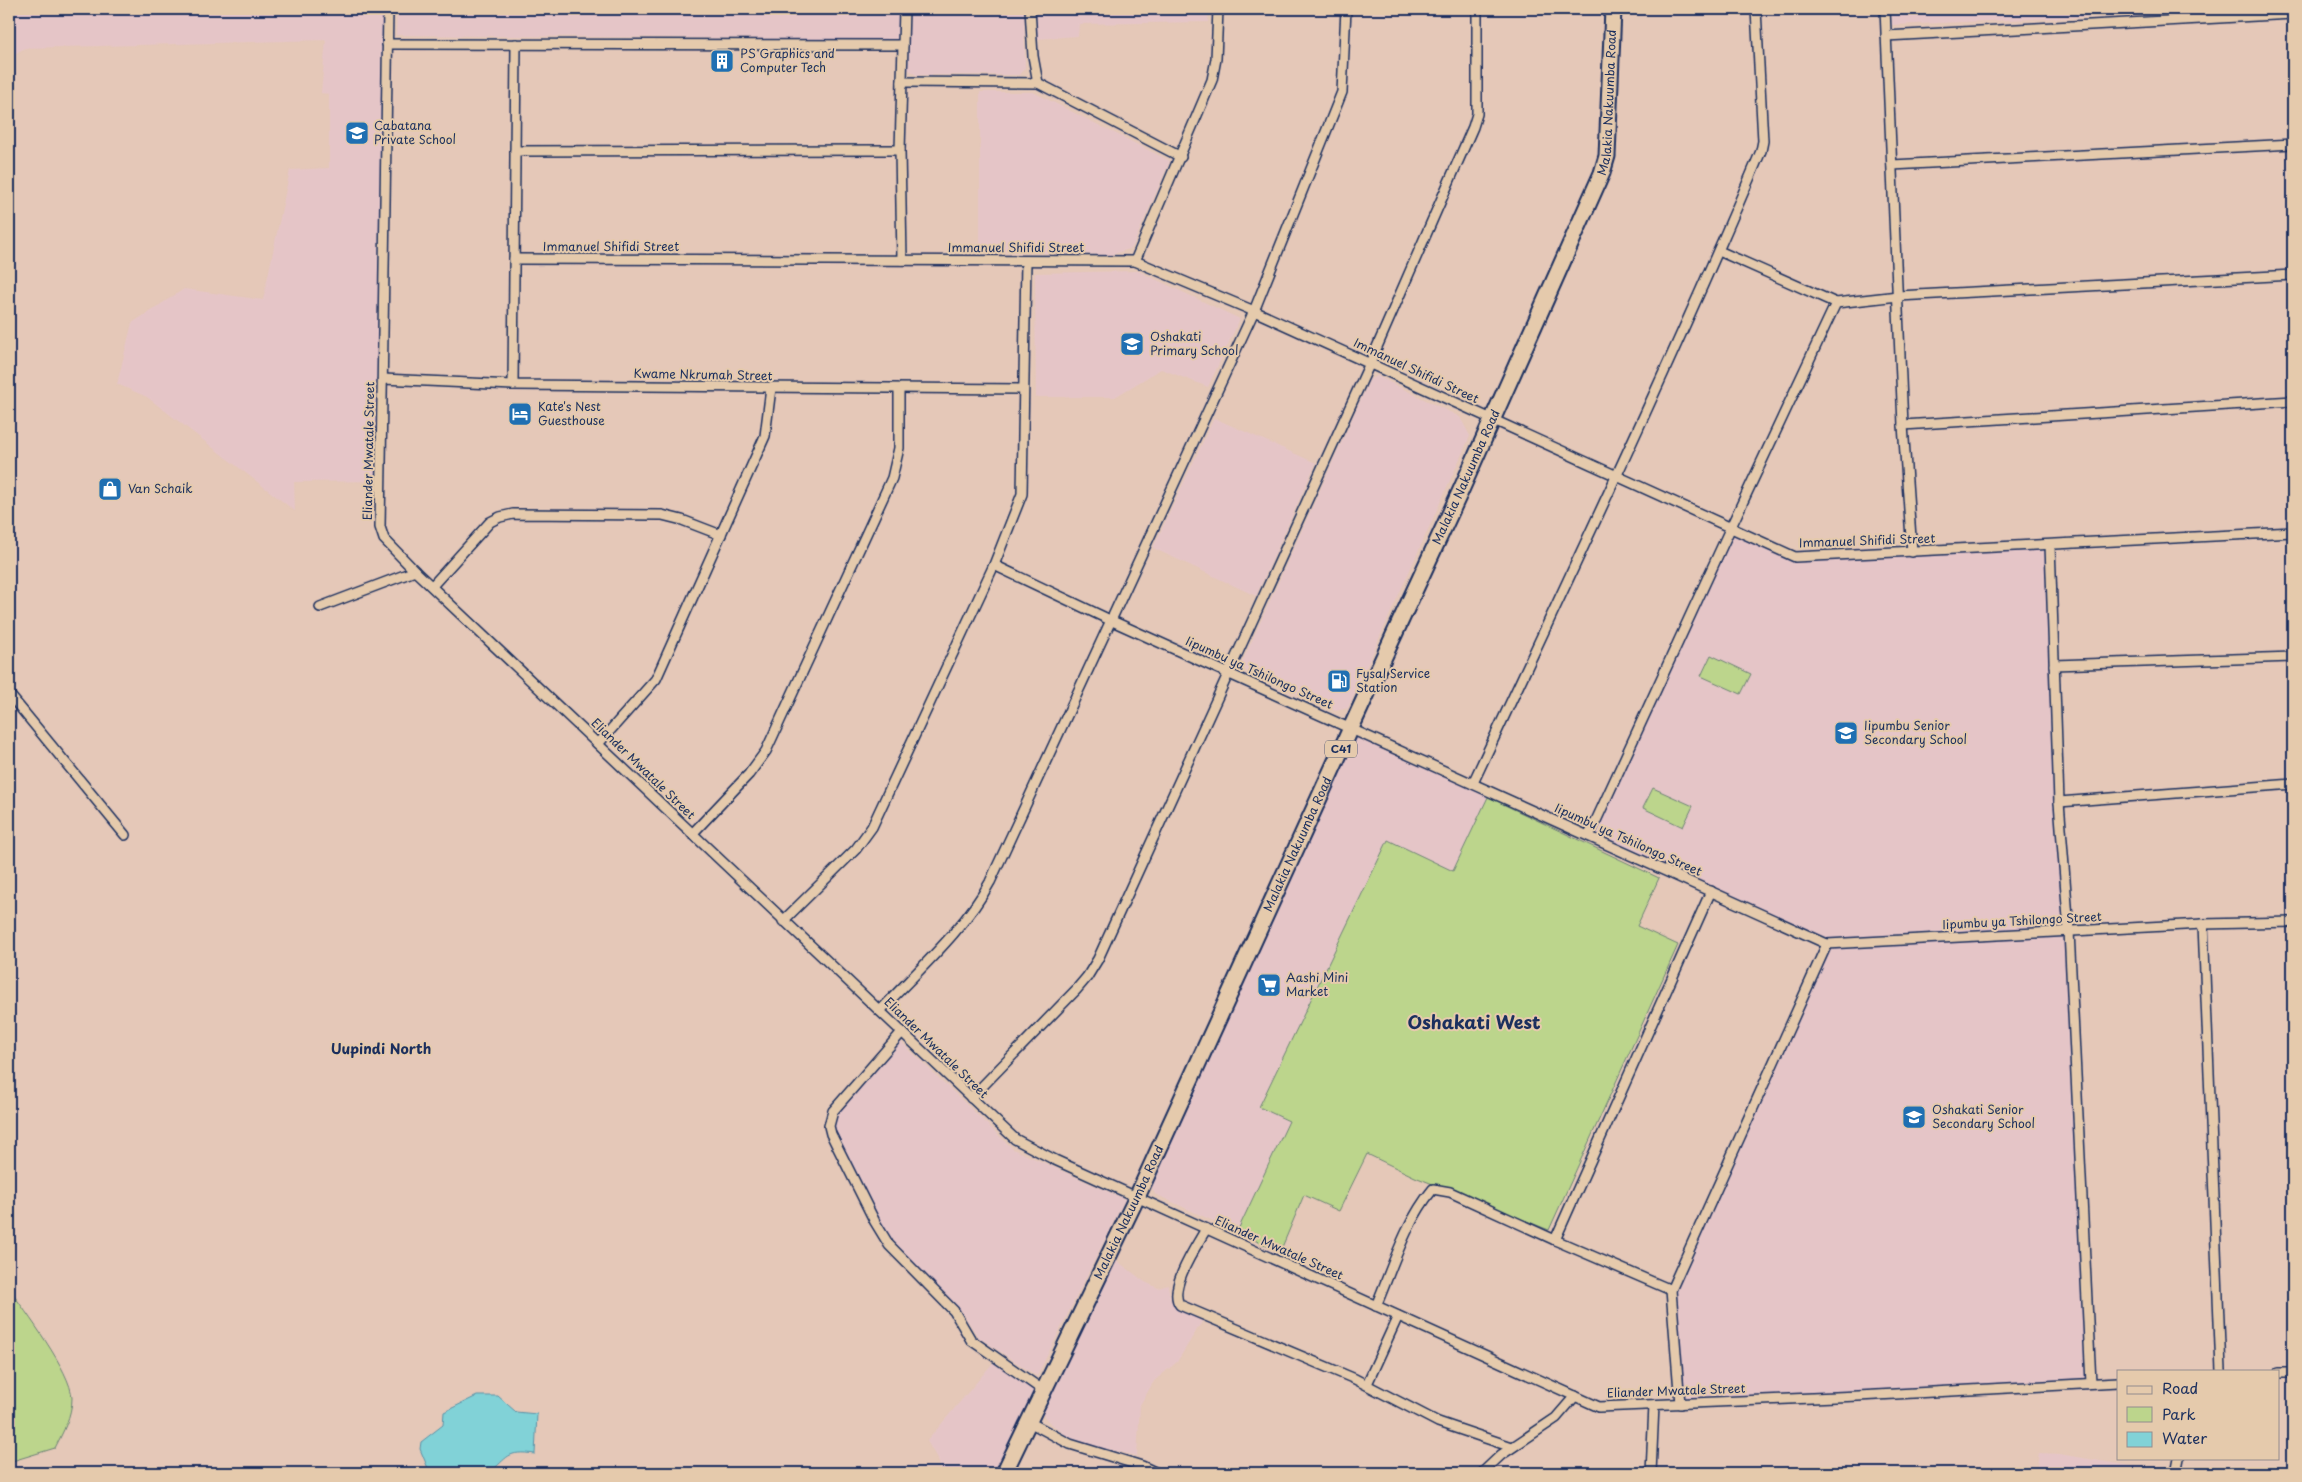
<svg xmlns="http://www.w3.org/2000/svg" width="2302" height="1482" font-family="'Playpen Sans',sans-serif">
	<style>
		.built { fill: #e5c5c7 }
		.green { fill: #bcd58c; stroke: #6c8275 }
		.water { fill: #81d2d7; stroke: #5891a7 }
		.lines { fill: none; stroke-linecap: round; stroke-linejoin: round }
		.minor-casing { stroke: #1b2f5e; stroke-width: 12 }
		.primary-casing { stroke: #1b2f5e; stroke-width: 19 }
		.minor { stroke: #e5caac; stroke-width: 9 }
		.primary { stroke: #e5caac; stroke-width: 15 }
		.labels { text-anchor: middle; stroke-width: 4; stroke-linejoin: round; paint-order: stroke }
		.shield { fill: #e5caac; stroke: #585e75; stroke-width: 1 }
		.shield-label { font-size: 11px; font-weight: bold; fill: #1b2f5e }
		.poi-label { font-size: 12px; fill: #1b2f5e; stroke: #e5caac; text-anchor: start }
		.street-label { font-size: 12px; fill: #1b2f5e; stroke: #e5caac }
		.neighbourhood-label { font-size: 14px; font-weight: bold; fill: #1b2f5e; stroke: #e5caac }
		.district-label { font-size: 18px; font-weight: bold; fill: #1b2f5e; stroke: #e5caac }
	</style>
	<rect width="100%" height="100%" fill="#e5c8b8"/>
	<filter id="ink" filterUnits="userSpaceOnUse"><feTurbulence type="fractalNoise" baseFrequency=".02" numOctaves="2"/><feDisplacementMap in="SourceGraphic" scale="10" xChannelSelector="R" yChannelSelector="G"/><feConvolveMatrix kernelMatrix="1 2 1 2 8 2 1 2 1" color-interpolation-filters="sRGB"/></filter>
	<g filter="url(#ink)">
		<g class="built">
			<polygon points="9,9 388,9 380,481 294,482 295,511 147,397 117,384 132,323 184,289 263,300 290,170 329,168 329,94 321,93 326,40 25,48 9,57"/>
			<polygon points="397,9 899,9 898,40 396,35"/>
			<polygon points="910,9 1024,9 1025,68 1019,75 916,75 908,69"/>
			<polygon points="1036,9 1209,9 1208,22 1079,24 1078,36 1036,39"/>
			<polygon points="1892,9 2269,9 1892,25"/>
			<polygon points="980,92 1033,92 1170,161 1132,248 1111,255 980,251"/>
			<polygon points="1138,271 1240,319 1208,387 1161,369 1115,397 1036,397 1035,273"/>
			<polygon points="1377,376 1460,417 1470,436 1348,708 1336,711 1246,671 1241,665 1370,379"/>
			<polygon points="1214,418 1316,463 1256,596 1153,548"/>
			<polygon points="1730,529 1787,555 2050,545 2091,1383 1680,1404 1671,1290 1827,944 1589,836"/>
			<polygon points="1354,737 1488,797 1453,871 1388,840 1259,1107 1289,1121 1237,1232 1155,1194 1151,1186"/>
			<polygon points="897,1038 1013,1149 1125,1199 1037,1376 978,1337 962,1312 875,1222 843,1158 830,1118"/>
			<polygon points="1116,1260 1145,1282 1158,1288 1168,1285 1171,1301 1178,1309 1203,1320 1177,1362 1154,1381 1140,1405 1137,1456 1073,1441 1048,1421 1041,1412"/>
			<polygon points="997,1358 1037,1386 996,1473 939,1473 940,1468 938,1460 927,1441"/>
			<polygon points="2039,1453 2059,1454 2173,1473 2036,1473"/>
		</g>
		<g class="green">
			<polygon points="1711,655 1751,674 1741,694 1701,676"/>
			<polygon points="1653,788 1693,806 1683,827 1643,808"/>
			<polygon points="1488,797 1659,878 1637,926 1678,945 1549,1230 1415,1177 1367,1154 1339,1211 1304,1195 1280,1252 1237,1232 1289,1121 1259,1107 1388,840 1453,871"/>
			<path d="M 9,1288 C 25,1312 71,1371 72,1398 C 72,1416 63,1432 55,1448 L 9,1462 Z"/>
		</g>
		<path class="water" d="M 477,1396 L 498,1396 L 516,1412 L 537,1414 L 535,1454 C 506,1450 509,1457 489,1473 L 430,1473 L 420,1449 L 421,1442 L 443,1425 L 444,1412 Z"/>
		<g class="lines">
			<g class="minor-casing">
				<g id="minor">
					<polyline points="388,9 380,527 384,539 415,571 1015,1139 1055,1160 1599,1407 1858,1396 2118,1382"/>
					<polyline points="1030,9 1033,56 1038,83 1181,157"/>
					<polyline points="1885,9 1903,425 1912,552"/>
					<polyline points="1886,36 2293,14"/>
					<polyline points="387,44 903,45 900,150 902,260"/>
					<polyline points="903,45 904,9"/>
					<polyline points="902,82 1038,83"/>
					<polyline points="515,151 900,150"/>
					<polyline points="1892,165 2293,144"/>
					<polyline points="1719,251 1836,303"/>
					<polyline points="514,259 1135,261 1254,311 1795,557 2293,532"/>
					<polyline points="1135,261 1212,80 1216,59 1218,9"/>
					<polyline points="383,379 513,385 1022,389"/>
					<polyline points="513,385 516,44"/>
					<polyline points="1903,425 2293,401"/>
					<polyline points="2050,545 2059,802 2069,931 2091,1383"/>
					<polyline points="994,565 1110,620 1827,944 2203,924 2293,922"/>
					<polyline points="432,586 490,522 500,517 513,514 662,515 682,520 721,535"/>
					<polyline points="320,607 415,571"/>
					<polyline points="2054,665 2293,657"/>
					<polyline points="9,694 125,835"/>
					<polyline points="598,744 656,679 765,436 771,388"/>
					<path d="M 1473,783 C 1571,573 1671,364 1761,151 L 1763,141 L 1756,9"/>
					<polyline points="2059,802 2293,784"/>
					<polyline points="692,834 749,774 766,751 892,478 899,448 899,389"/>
					<polyline points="1589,836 1730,529 1836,303 1898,296 2293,275"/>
					<polyline points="783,921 856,849 872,827 994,565 1022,494 1026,261"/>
					<polyline points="2203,924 2221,1371"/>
					<path d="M 880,1011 C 916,972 965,929 990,882 L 1254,311 L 1342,92 L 1346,9"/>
					<polyline points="902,1032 833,1111 829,1126 831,1134 875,1222 889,1245 954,1311 971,1340 1044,1391"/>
					<polyline points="971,1098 1076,990 1087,977 1098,959 1370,363 1473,127 1477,114 1477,9"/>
					<path d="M 1206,1229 C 1197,1245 1167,1289 1180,1305 L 1355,1379 L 1438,1422 L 1512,1447"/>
					<polyline points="1671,1290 1555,1240 1711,891"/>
					<path d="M 1376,1306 C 1393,1266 1405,1223 1433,1189 L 1450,1192 L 1555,1240"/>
					<polyline points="2278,1373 2293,1373"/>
					<polyline points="1367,1384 1398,1316"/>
					<polyline points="1680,1404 1671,1290 1827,944"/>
					<polyline points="1029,1422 1070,1444 1142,1466 1157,1473"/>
					<polyline points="1482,1473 1501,1455 1556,1418 1575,1396"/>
					<polyline points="1651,1473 1654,1405"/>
					<polyline points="2176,1473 2179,1458"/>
				</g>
			</g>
			<g class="primary-casing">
				<g id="primary">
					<path id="s1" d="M 1004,1473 L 1137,1197 L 1351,728 L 1461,490 L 1602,173 L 1607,156 L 1613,9"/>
				</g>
			</g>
			<use href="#minor" class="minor"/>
			<use href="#primary" class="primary"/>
		</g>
	</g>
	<defs>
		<g id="building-square" transform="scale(1.25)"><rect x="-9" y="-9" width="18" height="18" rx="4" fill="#1f6fb2" stroke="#e5caac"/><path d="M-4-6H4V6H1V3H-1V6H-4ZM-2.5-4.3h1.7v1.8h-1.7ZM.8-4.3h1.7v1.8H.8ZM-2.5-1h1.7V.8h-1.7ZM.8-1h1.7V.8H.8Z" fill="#fff"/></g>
		<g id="school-square" transform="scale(1.25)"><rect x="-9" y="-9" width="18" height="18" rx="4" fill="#1f6fb2" stroke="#e5caac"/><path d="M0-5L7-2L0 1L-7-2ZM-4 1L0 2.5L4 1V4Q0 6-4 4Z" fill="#fff"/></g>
		<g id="hotel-square" transform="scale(1.25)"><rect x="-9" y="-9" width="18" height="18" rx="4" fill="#1f6fb2" stroke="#e5caac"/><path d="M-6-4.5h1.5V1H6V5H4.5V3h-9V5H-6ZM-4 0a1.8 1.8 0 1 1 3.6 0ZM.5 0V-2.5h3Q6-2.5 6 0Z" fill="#fff"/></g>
		<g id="shop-square" transform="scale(1.25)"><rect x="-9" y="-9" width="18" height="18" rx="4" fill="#1f6fb2" stroke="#e5caac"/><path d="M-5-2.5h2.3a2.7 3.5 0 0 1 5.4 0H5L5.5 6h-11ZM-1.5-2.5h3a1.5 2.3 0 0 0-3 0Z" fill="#fff"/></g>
		<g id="fuel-square" transform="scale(1.25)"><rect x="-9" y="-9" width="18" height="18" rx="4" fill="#1f6fb2" stroke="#e5caac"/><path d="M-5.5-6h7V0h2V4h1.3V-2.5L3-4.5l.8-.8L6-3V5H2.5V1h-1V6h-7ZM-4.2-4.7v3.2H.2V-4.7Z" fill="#fff"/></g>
		<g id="supermarket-square" transform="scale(1.25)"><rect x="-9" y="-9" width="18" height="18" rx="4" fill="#1f6fb2" stroke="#e5caac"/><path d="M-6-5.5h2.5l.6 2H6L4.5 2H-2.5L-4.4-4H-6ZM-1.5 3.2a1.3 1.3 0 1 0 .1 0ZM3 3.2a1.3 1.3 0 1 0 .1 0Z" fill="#fff"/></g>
	</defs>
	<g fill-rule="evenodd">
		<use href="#building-square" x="722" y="61"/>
		<use href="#school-square" x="357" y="133"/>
		<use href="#school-square" x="1132" y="344"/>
		<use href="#hotel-square" x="520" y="414"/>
		<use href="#shop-square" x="110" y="489"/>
		<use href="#fuel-square" x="1339" y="681"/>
		<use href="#school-square" x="1846" y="733"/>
		<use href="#supermarket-square" x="1269" y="985"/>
		<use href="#school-square" x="1914" y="1117"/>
	</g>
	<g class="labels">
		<rect class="shield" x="1325" y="740.5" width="32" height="17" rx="4"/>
		<g class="shield-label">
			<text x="1341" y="753">C41</text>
		</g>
		<g class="poi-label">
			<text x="740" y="58">PS Graphics and<tspan x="740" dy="14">Computer Tech</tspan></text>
			<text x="374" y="130">Cabatana<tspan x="374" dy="14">Private School</tspan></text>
			<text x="1150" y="341">Oshakati<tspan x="1150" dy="14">Primary School</tspan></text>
			<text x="538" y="411">Kate's Nest<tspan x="538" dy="14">Guesthouse</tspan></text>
			<text x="128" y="493">Van Schaik</text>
			<text x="1356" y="678">Fysal Service<tspan x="1356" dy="14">Station</tspan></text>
			<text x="1864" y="730">Iipumbu Senior<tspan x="1864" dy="14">Secondary School</tspan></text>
			<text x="1286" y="982">Aashi Mini<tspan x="1286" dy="14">Market</tspan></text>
			<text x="1932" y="1114">Oshakati Senior<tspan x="1932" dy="14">Secondary School</tspan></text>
		</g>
		<g class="street-label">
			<text dy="4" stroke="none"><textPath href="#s1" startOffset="1502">Malakia Nakuumba Road</textPath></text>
			<text x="611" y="251">Immanuel Shifidi Street</text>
			<text x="1016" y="252">Immanuel Shifidi Street</text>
			<text transform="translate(1416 371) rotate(25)" y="4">Immanuel Shifidi Street</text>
			<text transform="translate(703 375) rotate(1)" y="4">Kwame Nkrumah Street</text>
			<text transform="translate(369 451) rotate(-89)" y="4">Eliander Mwatale Street</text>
			<text dy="4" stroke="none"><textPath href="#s1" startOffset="1098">Malakia Nakuumba Road</textPath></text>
			<text transform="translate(1867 541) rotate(-2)" y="4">Immanuel Shifidi Street</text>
			<text transform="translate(1259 673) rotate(24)" y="4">Iipumbu ya Tshilongo Street</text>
			<text transform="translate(643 769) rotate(44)" y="4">Eliander Mwatale Street</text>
			<text transform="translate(1628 840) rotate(24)" y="4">Iipumbu ya Tshilongo Street</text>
			<text dy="4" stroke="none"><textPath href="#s1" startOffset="694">Malakia Nakuumba Road</textPath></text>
			<text transform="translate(2022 921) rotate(-3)" y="4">Iipumbu ya Tshilongo Street</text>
			<text transform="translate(936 1048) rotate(44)" y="4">Eliander Mwatale Street</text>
			<text dy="4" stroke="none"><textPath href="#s1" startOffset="289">Malakia Nakuumba Road</textPath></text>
			<text transform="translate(1279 1248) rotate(24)" y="4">Eliander Mwatale Street</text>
			<text transform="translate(1676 1391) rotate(-2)" y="4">Eliander Mwatale Street</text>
		</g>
		<g class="neighbourhood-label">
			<text x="381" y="1054">Uupindi North</text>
		</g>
		<g class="district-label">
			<text x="1474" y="1029">Oshakati West</text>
		</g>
	</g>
	<rect width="2302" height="1482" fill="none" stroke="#e5caac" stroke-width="30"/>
	<rect x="15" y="15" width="2272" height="1452" fill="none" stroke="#1b2f5e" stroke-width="2" filter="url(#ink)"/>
	<rect x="2117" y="1370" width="162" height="90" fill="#e5caac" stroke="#948c8d"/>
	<rect x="2127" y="1386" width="25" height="8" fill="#e5caac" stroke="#948c8d"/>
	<text x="2162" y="1394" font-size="15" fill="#1b2f5e">Road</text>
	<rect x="2127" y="1407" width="25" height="15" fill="#bcd58c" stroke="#948c8d"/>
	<text x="2162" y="1420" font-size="15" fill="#1b2f5e">Park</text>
	<rect x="2127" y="1432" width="25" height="15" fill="#81d2d7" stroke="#948c8d"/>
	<text x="2162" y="1444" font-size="15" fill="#1b2f5e">Water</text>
</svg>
